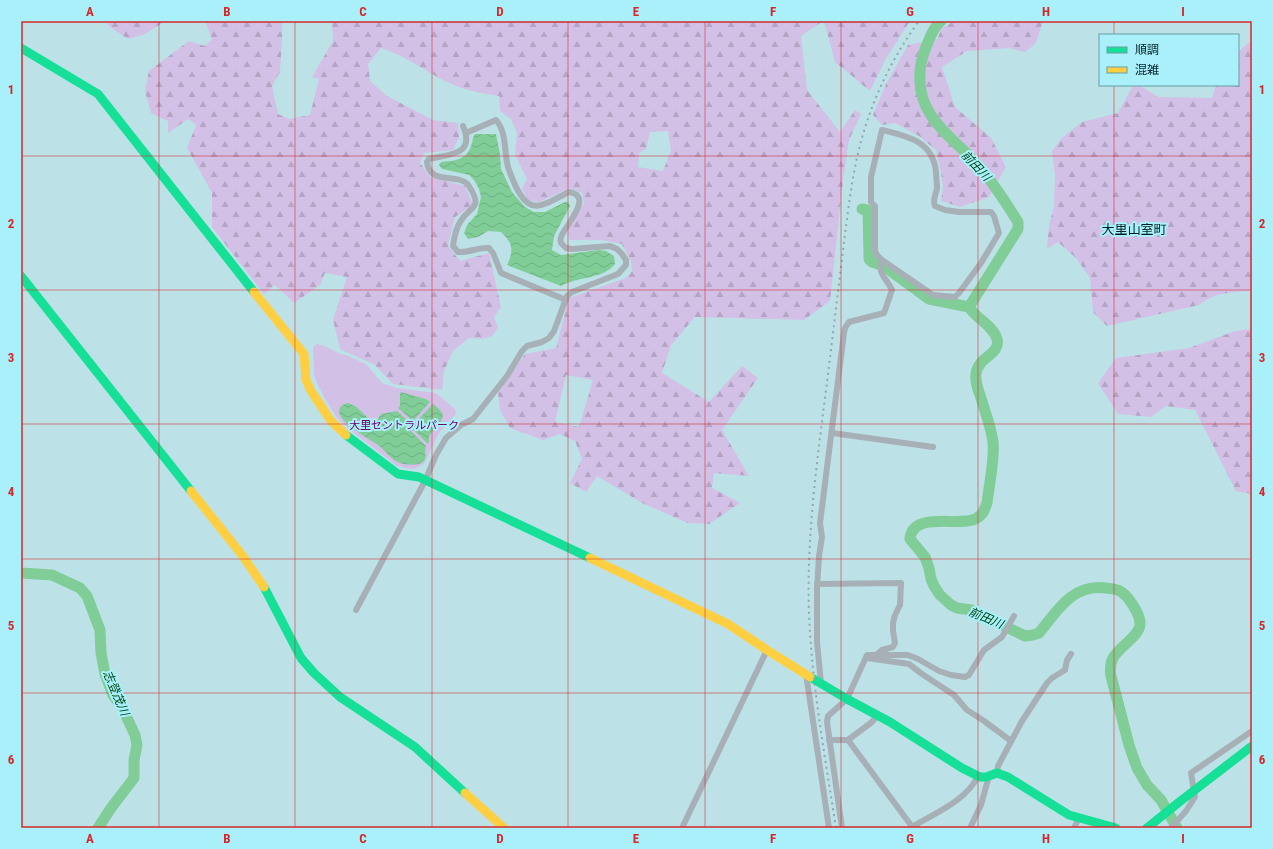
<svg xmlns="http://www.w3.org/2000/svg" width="1273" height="849" font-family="'Roboto Condensed','Noto Sans JP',sans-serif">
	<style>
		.green { fill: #d3c0e6 }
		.forest { fill: url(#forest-firs); fill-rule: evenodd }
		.water { fill: url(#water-waves) }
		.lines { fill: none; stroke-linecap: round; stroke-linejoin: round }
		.river { stroke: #81cd98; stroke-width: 11 }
		.street { stroke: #a8b0b7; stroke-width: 6 }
		.fast { stroke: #16e098; stroke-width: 9 }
		.slow { stroke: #ffcf43; stroke-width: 9 }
		.rail { stroke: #93a6ac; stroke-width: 2; stroke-dasharray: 2 4; stroke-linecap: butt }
		.fast-bridge { stroke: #16e098; stroke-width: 9 }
		.grid { fill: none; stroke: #d62828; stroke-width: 1; stroke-opacity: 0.55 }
		.labels { text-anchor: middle; stroke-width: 4; stroke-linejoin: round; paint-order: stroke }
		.park-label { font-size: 11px; fill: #6b016d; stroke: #aaf0fa }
		.water-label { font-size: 12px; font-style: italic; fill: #014816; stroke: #aaf0fa }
		.quarter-label { font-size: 13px; fill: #042125; stroke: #aaf0fa }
		.neatline { fill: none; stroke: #d62828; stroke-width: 1.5 }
		.grid-label { font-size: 13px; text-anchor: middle; font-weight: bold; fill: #d62828 }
	</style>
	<defs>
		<pattern id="forest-firs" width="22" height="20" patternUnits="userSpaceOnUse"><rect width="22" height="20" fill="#d3c0e6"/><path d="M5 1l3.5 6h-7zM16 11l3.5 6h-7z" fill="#b4a5c5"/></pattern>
		<pattern id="water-waves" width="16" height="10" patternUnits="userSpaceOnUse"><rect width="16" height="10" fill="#81cd98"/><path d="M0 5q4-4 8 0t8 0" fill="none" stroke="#6eb083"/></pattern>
	</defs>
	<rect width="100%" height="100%" fill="#bce2e8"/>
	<polygon class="green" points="317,344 325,346 340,354 346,355 366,364 382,383 397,388 436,393 455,409 456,414 439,433 424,464 414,469 406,468 397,466 354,433 337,418 323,395 316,381 314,375 313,347"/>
	<g class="forest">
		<polygon points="106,21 161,21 162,23 143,35 128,39 110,27"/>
		<path d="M 208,21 L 282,21 L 282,39 L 280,72 L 272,86 L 278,114 L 289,119 L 310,115 L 319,79 L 312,77 L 333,41 L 332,21 L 823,21 L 801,36 L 807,90 L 840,132 L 855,110 L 861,114 L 849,140 L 843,181 L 830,301 L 804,320 L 695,317 L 671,345 L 662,373 L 709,402 L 742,366 L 758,378 L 722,430 L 749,476 L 714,473 L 712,488 L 740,503 L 709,524 L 688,523 L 644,504 L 597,476 L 586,492 L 570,483 L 582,459 L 575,441 L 560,434 L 543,440 L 510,428 L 500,410 L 498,393 L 525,354 L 556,348 L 569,298 L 626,278 L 632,271 L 631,262 L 622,244 L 601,240 L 570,240 L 568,232 L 584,203 L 582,193 L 570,188 L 539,202 L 528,200 L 522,189 L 527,179 L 515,155 L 517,133 L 511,119 L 500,111 L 499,96 C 481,93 462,90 445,81 C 423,70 404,55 381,48 L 368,64 L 370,81 L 387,96 L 433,120 L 458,123 L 459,137 L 453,150 L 424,153 L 420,163 L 430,177 L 465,186 L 473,205 L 455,217 L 448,246 L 460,261 L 489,253 L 501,307 L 494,317 L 498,328 L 492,336 L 482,339 L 469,338 L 453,351 L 444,371 L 442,390 L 393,384 L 375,365 L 340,349 L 333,320 L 347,277 L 325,273 L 320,285 L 294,303 L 275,285 L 264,294 L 212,227 L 212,193 L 187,148 L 196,125 L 188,119 L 168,133 L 168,121 L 151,113 L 145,91 L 149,71 L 189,41 L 205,46 L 212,39 L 206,24 ZM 668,131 L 671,150 L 663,171 L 638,167 L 639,153 L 646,149 L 650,132 ZM 566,375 L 593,380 L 579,427 L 555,422 Z"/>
		<polygon points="824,21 910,21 885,60 870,91 835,62"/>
		<polygon points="954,21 1043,21 1036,43 1025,52 1009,48 967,51 942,67 955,107 991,138 1006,167 989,197 960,207 941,201 943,187 941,172 936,150 919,136 895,123 882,125 873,115 886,84 908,45 937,39 942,28"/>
		<path d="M 1252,40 L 1252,291 C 1231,292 1216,292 1199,305 L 1107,326 L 1093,312 L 1090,278 L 1076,258 L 1058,242 L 1047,249 L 1049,225 L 1054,206 L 1055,176 L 1052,151 L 1062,138 L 1082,122 L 1118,113 L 1133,85 L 1139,85 L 1158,97 L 1212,98 L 1216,85 L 1238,85 L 1238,52 Z"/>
		<polygon points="1252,329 1252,494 1236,491 1195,410 1166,406 1151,417 1118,414 1098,383 1116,358 1189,348 1235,331"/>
	</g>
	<g class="water">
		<path d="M 475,134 L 496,134 L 500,154 L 501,169 L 512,192 L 525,207 L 534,212 L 545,212 L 565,202 L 568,202 L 570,206 L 554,236 L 552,250 L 561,255 L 599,250 L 606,251 L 614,256 L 615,264 C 602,280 578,276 561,286 L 507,265 C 514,251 513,243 501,232 L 488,231 L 478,237 L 468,239 L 464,233 L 467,225 L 477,214 L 481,197 L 479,189 L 474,180 L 469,175 L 442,169 L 439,165 L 441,162 C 453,161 467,160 471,146 C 473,142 472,138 475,134 Z"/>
		<polygon points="401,392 426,399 430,402 413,421 398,408 400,406 400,394"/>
		<path d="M 347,403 C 358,404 365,417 373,423 L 376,422 L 381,414 L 397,411 L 408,421 L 405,425 L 426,446 C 424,451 427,457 424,461 C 420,466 406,465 400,463 C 391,460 386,451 378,445 C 370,439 320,413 347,403 Z"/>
		<path d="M 433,404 L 438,408 L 443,414 C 442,425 434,428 429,436 L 429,442 L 428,444 L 411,427 Z"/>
	</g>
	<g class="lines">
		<g class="river">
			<path d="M 941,21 C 933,27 930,38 926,47 C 923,55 920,65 920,73 C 917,116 950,135 976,163 C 992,181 1005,201 1018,222 L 1018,229 L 969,307 C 976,319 993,325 997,339 C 1001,355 978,356 976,374 C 975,382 978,390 981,398 C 985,412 991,427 993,442 C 995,458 989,486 987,503 C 985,509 983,515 977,518 C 962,528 912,510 910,539 L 925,557 L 929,568 L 931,579 L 934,586 L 940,595 L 951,605 L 957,608 L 971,610 L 1025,636 L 1033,635 L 1039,633 C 1057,611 1073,583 1106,588 C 1117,589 1121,590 1128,598 C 1133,605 1141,616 1140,625 C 1139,636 1118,648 1113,658 C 1110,664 1110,670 1111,676 L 1129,745 L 1137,768 L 1147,785 L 1161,800 L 1177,828"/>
			<polyline points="862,209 867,210 868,211 869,255 869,259 872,262 884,266 929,299 969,307"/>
			<polyline points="21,573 52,575 80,588 87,596 100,630 101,653 105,674 113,695 122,707 135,735 137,745 134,760 134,778 111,808 98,828"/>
		</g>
		<g class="street">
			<path d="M 463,126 C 476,156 448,154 429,159 L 427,162 C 429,186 460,172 469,186 C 484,210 470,205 460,222 C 456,229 454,238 453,246 L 458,252 C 469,253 478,247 489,248 L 493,253 L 501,273 L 566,300"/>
			<polyline points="832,433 933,447"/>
			<polyline points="817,584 901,583 900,605 895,615 893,623 893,631 895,643 893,647 882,650 876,655"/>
			<path d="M 356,610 L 425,481 L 436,455 L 446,438 L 461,425 L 473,419 L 507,376 L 522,351 L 527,346 L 542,342 L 549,338 L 554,331 L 567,296 L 572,292 L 618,274 L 626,265 L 626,260 L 622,254 L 617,249 L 610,246 L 572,249 L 566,248 L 561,243 C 561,242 560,238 561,237 C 564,227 595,196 569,192 C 560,196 551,203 541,205 C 523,211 513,181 508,167 C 504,153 507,132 496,120 L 466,133"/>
			<polyline points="867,658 909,664 922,674 954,695 967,710 984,721 1011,741"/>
			<polyline points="806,674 829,828"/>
			<path d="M 821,683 L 817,642 L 817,588 L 819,556 L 822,537 L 820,523 L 844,333 L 845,328 L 849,322 L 884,313 L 892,290 C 887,278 877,275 882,260 L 877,255 L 875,251 L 875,206 L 871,202 L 871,177 L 882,130 C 907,136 933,141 936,172 C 936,177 937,183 937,188 C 936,194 932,201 935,206 L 945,210 L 959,212 L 991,212 L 994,216 L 999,233 L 981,263 L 959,293 L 955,297 L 933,295 L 882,260"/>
			<polyline points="829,740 848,740 872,722 877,716"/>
			<polyline points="848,740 913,828"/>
			<polyline points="997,773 998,766 1022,721 1047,683 1052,678 1065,670 1067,660 1071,654"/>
			<path d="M 912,827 C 935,813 966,801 978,776"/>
			<polyline points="682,828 767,650"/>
			<polyline points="842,828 827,722 828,716 847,699 867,655 908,655 918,659 939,671 951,675 965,677 969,675 984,650 1002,637 1014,616"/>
			<polyline points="970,828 981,805 989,776"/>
			<polyline points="1074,828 1079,818"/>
			<polyline points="1171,828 1186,811 1195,797 1191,773 1252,731"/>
		</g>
		<g class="fast">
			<polyline points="21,48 98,94 254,292"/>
			<polyline points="21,276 191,491"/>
			<polyline points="346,435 398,474 419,477 590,558"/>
			<polyline points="264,587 301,658 314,673 340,697 415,747 465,793"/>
			<polyline points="810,677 847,699 890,722 962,768 980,777 986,777 997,773 1008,777 1069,815 1116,828"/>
			<polyline points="1147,828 1178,803"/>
		</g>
		<g class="slow">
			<polyline points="254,292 304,354 306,380 311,391 331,421 346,435"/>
			<polyline points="191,491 242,555 264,587"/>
			<polyline points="590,558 728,624 767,650 810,677"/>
			<polyline points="465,793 504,828"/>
		</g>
		<path class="rail" d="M 836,828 C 825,757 812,686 809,614 C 806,531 819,448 829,366 C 834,325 839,284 844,242 C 849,204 853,165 865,128 C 877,89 895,54 919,21"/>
		<polyline class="fast-bridge" points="1178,803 1252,746"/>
	</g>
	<path class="grid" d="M 159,21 L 159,828M 295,21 L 295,828M 432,21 L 432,828M 568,21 L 568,828M 705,21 L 705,828M 841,21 L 841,828M 978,21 L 978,828M 1114,21 L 1114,35M 1114,85 L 1114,828M 21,156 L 1252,156M 21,290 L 1252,290M 21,424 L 1252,424M 21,559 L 1252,559M 21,693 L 1252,693"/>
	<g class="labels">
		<g class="park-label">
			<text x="404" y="429">大里セントラルパーク</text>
		</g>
		<g class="water-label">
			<text transform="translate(976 166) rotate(47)" y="4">前田川</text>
			<text transform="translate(986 618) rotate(23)" y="4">前田川</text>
			<text transform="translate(116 693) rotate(67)" y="4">志登茂川</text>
		</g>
		<g class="quarter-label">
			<text x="1134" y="234">大里山室町</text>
		</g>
	</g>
	<rect width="1273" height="849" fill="none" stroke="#aaf0fa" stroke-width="44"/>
	<rect x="1099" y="34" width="140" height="52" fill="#aaf0fa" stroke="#689da5"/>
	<rect x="1107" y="47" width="20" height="6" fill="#16e098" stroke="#689da5"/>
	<text x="1135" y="54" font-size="12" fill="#042125">順調</text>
	<rect x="1107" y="67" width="20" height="6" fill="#ffcf43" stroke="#689da5"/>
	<text x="1135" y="74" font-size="12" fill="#042125">混雑</text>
	<rect x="22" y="22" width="1229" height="805" class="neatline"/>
	<g class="grid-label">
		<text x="90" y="16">A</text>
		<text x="227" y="16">B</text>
		<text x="363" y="16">C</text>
		<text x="500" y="16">D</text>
		<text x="636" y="16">E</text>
		<text x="773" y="16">F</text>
		<text x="910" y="16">G</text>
		<text x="1046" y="16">H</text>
		<text x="1183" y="16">I</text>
		<text x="11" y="94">1</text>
		<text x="1262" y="94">1</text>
		<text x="11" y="228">2</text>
		<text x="1262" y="228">2</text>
		<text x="11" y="362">3</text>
		<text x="1262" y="362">3</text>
		<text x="11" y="496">4</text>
		<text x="1262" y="496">4</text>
		<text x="11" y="630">5</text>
		<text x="1262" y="630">5</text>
		<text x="11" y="764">6</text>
		<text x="1262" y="764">6</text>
		<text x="90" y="843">A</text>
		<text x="227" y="843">B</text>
		<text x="363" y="843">C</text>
		<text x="500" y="843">D</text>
		<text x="636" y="843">E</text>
		<text x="773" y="843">F</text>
		<text x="910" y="843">G</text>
		<text x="1046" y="843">H</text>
		<text x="1183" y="843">I</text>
	</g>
</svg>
